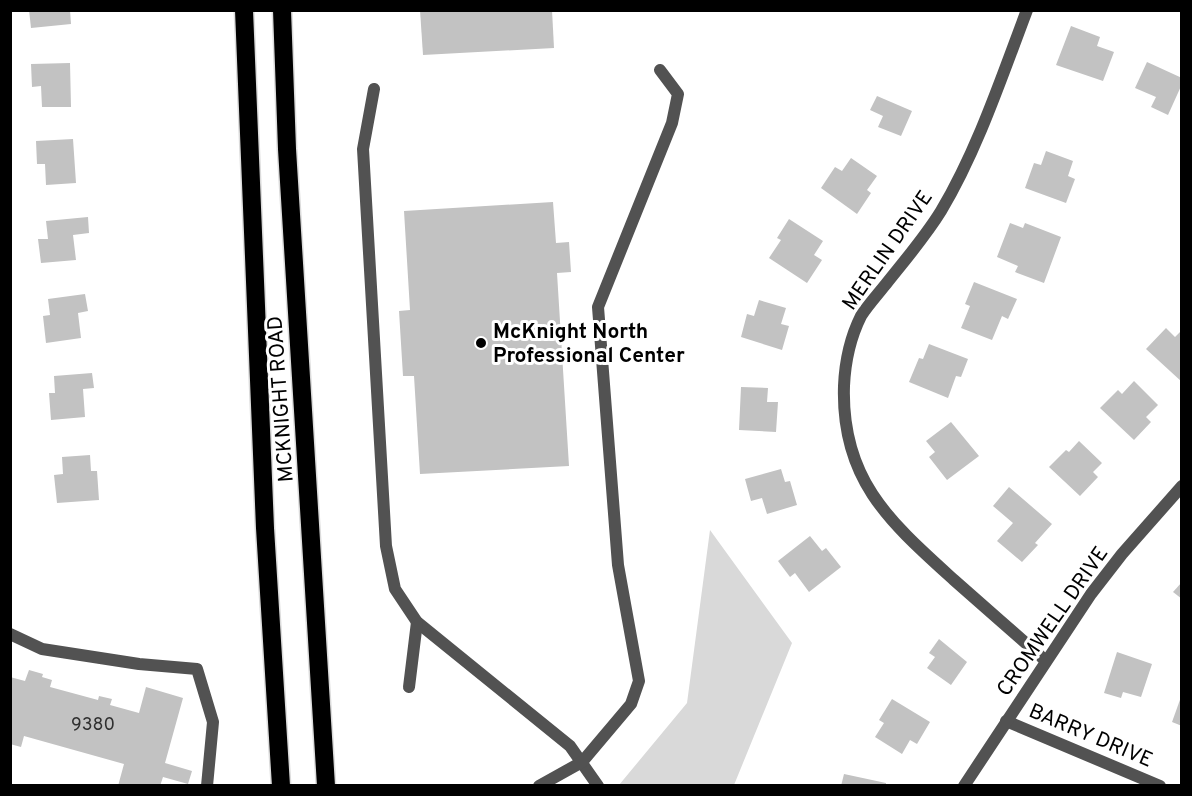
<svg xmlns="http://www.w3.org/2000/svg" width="1192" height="796" font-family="Overpass,sans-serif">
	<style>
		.green { fill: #d9d9d9 }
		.building { fill: #c2c2c2 }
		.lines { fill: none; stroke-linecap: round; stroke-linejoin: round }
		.highway-casing { stroke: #dbdbdb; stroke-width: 21 }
		.lane { stroke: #525252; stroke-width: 12 }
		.street { stroke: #525252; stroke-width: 12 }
		.highway { stroke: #000; stroke-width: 18 }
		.poi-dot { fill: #000; stroke: #fff; stroke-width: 2 }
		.labels { text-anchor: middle; stroke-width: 6; stroke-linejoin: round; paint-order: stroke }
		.number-label { font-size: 18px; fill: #303030 }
		.street-label { font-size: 21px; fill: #000; stroke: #fff }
		.poi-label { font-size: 21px; font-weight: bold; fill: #000; stroke: #fff; text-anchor: start }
	</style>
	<rect width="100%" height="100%" fill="#fff"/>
	<polygon class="green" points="710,530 792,643 734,785 619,785 687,703"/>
	<g class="building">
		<polygon points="29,10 70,10 71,24 31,28"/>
		<polygon points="420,10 552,10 554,48 423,55"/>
		<polygon points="1071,26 1100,37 1097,46 1114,52 1103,81 1056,65"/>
		<polygon points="1147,62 1182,78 1182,84 1168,115 1151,107 1156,97 1135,88"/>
		<polygon points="70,63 71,107 42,107 41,86 32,87 31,64"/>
		<polygon points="877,96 912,111 901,136 878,127 883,116 870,110"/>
		<polygon points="73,139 76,183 46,185 45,164 37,164 36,141"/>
		<polygon points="1046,151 1073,161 1068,176 1075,179 1066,203 1025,188 1034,163 1041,165"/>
		<polygon points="851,158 877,176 867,190 871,193 857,214 821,188 835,167 842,171"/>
		<polygon points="553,202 556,243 569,242 571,272 557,273 569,466 420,474 414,376 403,376 399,311 410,310 404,211"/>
		<polygon points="88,217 89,233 73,235 76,260 41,263 38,239 48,239 46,221"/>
		<polygon points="789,219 823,241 814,255 822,260 807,283 769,258 781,240 777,238"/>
		<polygon points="1010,223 1023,228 1025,223 1061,237 1044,283 1015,272 1018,266 997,257"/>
		<polygon points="974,282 1017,299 1008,319 1002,316 992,340 961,328 970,306 965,304"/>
		<polygon points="85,294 88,311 78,313 81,338 46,343 43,316 50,315 48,299"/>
		<polygon points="759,300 786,308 781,324 789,326 782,350 741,337 747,314 754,316"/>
		<polygon points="1166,328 1175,337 1182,330 1182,382 1146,349"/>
		<polygon points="929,344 968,359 961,377 956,376 948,398 909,382 919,358 923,359"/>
		<polygon points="92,373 94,388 83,389 85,417 51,420 49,393 55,393 54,376"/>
		<polygon points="1134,381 1158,405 1146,417 1151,422 1134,440 1100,408 1118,390 1122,394"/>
		<polygon points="741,387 768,388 767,402 778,402 776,432 739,430"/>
		<polygon points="951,422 979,456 947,480 929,457 935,452 926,441"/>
		<polygon points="1079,441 1102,463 1093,472 1098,477 1080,496 1049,467 1066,450 1069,452"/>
		<polygon points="90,455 91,471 97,471 99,500 57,503 54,475 63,474 62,457"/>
		<polygon points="781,469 785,482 790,481 797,505 767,514 762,498 751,501 745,479"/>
		<polygon points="1009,487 1052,524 1035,543 1038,545 1022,562 997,541 1013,523 993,506"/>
		<polygon points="810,536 822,551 826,548 841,567 809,592 795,573 790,577 778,561"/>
		<polygon points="1182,582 1182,599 1173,592"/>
		<polygon points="939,639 967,662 951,685 927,668 935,657 929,653"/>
		<polygon points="1117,652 1152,664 1141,697 1123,692 1121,698 1104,693"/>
		<polygon points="29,670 43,674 42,677 52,680 50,687 98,700 99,696 112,699 110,705 139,713 146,687 183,698 165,763 192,771 188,784 163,777 160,786 118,786 124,764 24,736 21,747 10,744 10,677 25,681"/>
		<polygon points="1181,697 1182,697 1182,726 1172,722"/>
		<polygon points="892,699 930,722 917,744 910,740 902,754 875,737 884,723 879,720"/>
		<polygon points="844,774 886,783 886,786 841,786"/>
	</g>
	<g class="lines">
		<g class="highway-casing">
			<g id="highway">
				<polyline points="244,10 265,528 281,786"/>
				<polyline points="282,10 287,149 326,786"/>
			</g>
		</g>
		<g class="lane">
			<polyline points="374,89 363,149 386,546 395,589 417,622 570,746 598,786"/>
			<polyline points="10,634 42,649 139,664 197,669 213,722 207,786"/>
			<polyline points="409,687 417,622"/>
			<polyline points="539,786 582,762 631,704 639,681 618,565 598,307 672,123 678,94 660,70"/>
		</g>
		<g class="street">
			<path d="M 1027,10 C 1002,76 977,151 941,211 C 925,237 905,260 886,284 C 878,294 868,305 861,316 C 850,338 845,363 844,386 C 841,480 890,522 954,580 C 985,607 1015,634 1046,661"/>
			<polyline points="1006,721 1160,786"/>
			<polyline points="964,786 1091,594 1122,554 1182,486"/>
		</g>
		<use href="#highway" class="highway"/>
	</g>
	<circle class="poi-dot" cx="481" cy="343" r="6"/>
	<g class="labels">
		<g class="number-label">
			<text x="93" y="730">9380</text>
		</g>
		<g class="street-label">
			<text transform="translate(887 250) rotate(-55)" y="7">MERLIN DRIVE</text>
			<text transform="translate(280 399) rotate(-94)" y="7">MCKNIGHT ROAD</text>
			<text transform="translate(1052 621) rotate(-55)" y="7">CROMWELL DRIVE</text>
			<text transform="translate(1091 735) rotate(23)" y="7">BARRY DRIVE</text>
		</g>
		<g class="poi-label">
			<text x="493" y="338">McKnight North<tspan x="493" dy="24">Professional Center</tspan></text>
		</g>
	</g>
	<rect width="1192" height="796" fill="none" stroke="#000000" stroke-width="24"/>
</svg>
